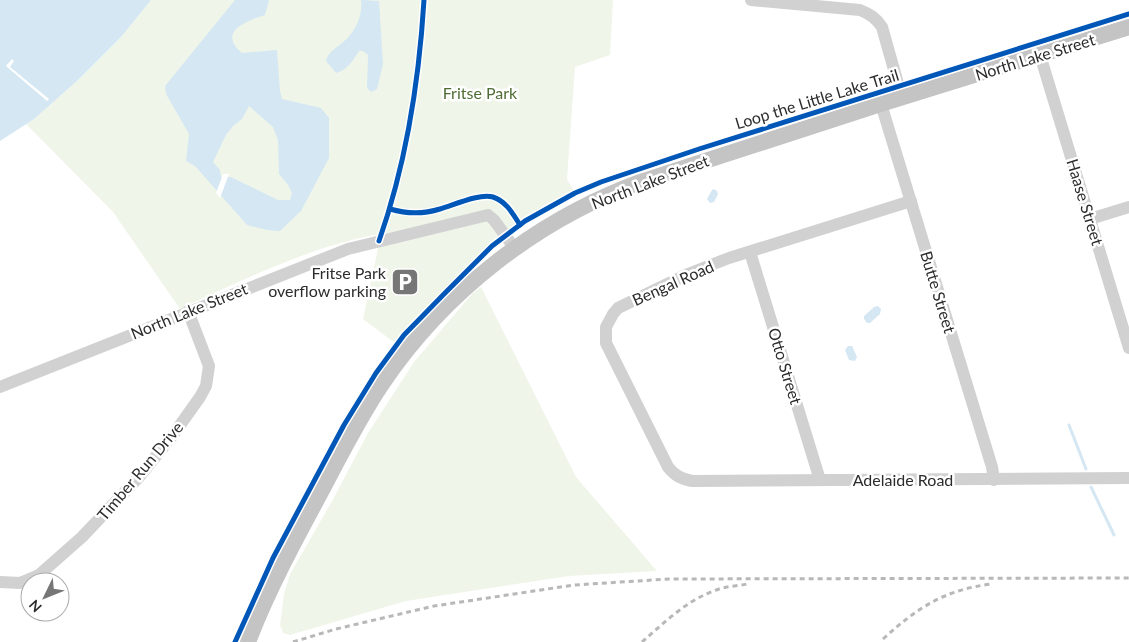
<svg xmlns="http://www.w3.org/2000/svg" width="1129" height="642" font-family="Lato,sans-serif">
	<style>
		.green { fill: #f0f5e9 }
		.water { fill: #d4e7f3; fill-rule: evenodd }
		.pier { fill: #fff }
		.lines { fill: none; stroke-linecap: round; stroke-linejoin: round }
		.stream { stroke: #d4e7f3; stroke-width: 3 }
		.minor { stroke: #d1d1d1; stroke-width: 12 }
		.major { stroke: #c4c4c4; stroke-width: 16 }
		.rail { stroke: #b8b8b8; stroke-width: 3; stroke-dasharray: 5 4; stroke-linecap: butt }
		.cycleway-casing { stroke: #fff; stroke-width: 8 }
		.cycleway { stroke: #0057b8; stroke-width: 5 }
		.labels { text-anchor: middle; stroke-width: 5; stroke-linejoin: round; paint-order: stroke }
		.street-label { font-size: 16px; fill: #2c2c2c; stroke: #fff }
		.park-label { font-size: 16px; fill: #506c36; stroke: #fff }
		.poi-label { font-size: 16px; fill: #2c2c2c; stroke: #fff; text-anchor: end }
	</style>
	<rect width="100%" height="100%" fill="#fff"/>
	<g class="green">
		<path d="M 151,0 L 613,0 L 610,55 L 575,67 L 567,179 L 574,191 L 522,220 L 493,241 L 395,343 L 363,319 L 381,234 C 312,245 244,280 180,309 L 113,212 L 26,124 L 34,119 L 78,80 L 121,37 Z"/>
		<polygon points="481,287 576,477 657,571 569,576 406,601 290,635 283,633 280,625 284,594 290,574 331,503 368,433 414,362 472,294"/>
	</g>
	<g class="water">
		<polygon points="0,0 151,0 121,37 78,80 34,119 0,141"/>
		<path d="M 235,0 L 269,0 L 265,15 C 246,21 217,32 242,53 L 277,50 L 280,91 L 282,99 L 321,108 L 329,118 L 329,158 L 301,211 L 280,231 L 267,230 L 247,225 L 195,166 L 186,161 L 189,134 L 166,94 L 165,86 ZM 249,106 L 273,127 L 278,140 L 279,174 L 288,185 L 292,193 L 290,200 L 278,200 L 231,177 L 221,177 L 220,170 L 213,162 L 226,135 L 233,126 L 242,119 Z"/>
		<path d="M 361,0 L 379,1 L 383,64 L 377,89 L 371,92 L 367,88 L 368,55 L 363,51 L 359,51 C 353,60 348,70 336,73 L 326,61 C 328,52 335,49 342,43 C 355,33 363,16 361,0 Z"/>
		<polygon points="714,189 717,191 718,194 714,202 710,203 707,199 712,190"/>
		<polygon points="878,306 881,309 880,314 870,323 867,323 864,319 864,316 874,307"/>
		<polygon points="848,346 852,346 857,357 855,361 849,360 845,350"/>
	</g>
	<g class="pier">
		<polygon points="12,59 14,61 10,67 49,99 47,101 6,66"/>
		<polygon points="223,174 229,174 220,198 216,193"/>
	</g>
	<g class="lines">
		<g class="stream">
			<polyline points="1069,425 1086,469"/>
			<polyline points="1091,487 1114,535"/>
		</g>
		<g class="minor">
			<path d="M 751,0 L 860,10 C 870,14 876,18 882,27 L 902,98"/>
			<polyline points="1040,55 1129,348"/>
			<polyline points="881,104 992,467 994,480"/>
			<path d="M 911,201 L 729,258 L 688,274 L 618,308 L 613,314 L 606,327 L 606,343 L 668,467 C 675,476 682,479 692,481 L 1129,478"/>
			<polyline points="1090,219 1129,207"/>
			<polyline points="750,252 820,480"/>
			<polyline points="0,387 348,249 488,215 494,220 515,249"/>
			<polyline points="0,582 20,583 39,575 82,537 140,476 173,435 200,397 206,386 209,366 188,311"/>
		</g>
		<path class="major" d="M 248,642 C 268,590 294,542 321,492 C 340,456 359,418 382,384 C 444,292 537,220 640,182 L 881,104 L 1129,27"/>
		<g class="rail">
			<path d="M 883,639 C 917,608 944,590 991,584"/>
			<polyline points="293,642 336,629 434,606 574,585 669,579 1129,578"/>
			<path d="M 642,642 C 666,621 688,599 719,589 C 728,586 738,586 747,584"/>
		</g>
		<g class="cycleway-casing">
			<g id="cycleway">
				<path d="M 390,209 C 407,214 424,214 440,209 C 454,205 480,193 493,197 C 506,201 513,214 520,225"/>
				<path d="M 379,241 C 406,164 419,82 424,0"/>
				<polyline points="235,642 273,558 344,425 376,373 404,335 445,293 492,246 525,221 575,193 601,182 699,149 1129,14"/>
			</g>
		</g>
		<use href="#cycleway" class="cycleway"/>
	</g>
	<defs>
		<g id="parking-square" transform="scale(1.4375)"><rect x="-9" y="-9" width="18" height="18" rx="4" fill="#767676" stroke="#fff"/><path d="M-3.5-5.5H1a3.5 3.5 0 0 1 0 7H-1V5.5H-3.5ZM-1-3.4V-.6H.8a1.4 1.4 0 0 0 0-2.8Z" fill="#fff"/></g>
	</defs>
	<g fill-rule="evenodd">
		<use href="#parking-square" x="405" y="282"/>
	</g>
	<g class="labels">
		<g class="street-label">
			<text transform="translate(1035 57) rotate(-17)" y="6">North Lake Street</text>
			<text transform="translate(817 99) rotate(-17)" y="6">Loop the Little Lake Trail</text>
			<text transform="translate(650 182) rotate(-21)" y="6">North Lake Street</text>
			<text transform="translate(1085 202) rotate(73)" y="6">Haase Street</text>
			<text transform="translate(673 283) rotate(-24)" y="6">Bengal Road</text>
			<text transform="translate(938 292) rotate(73)" y="6">Butte Street</text>
			<text transform="translate(189 311) rotate(-22)" y="6">North Lake Street</text>
			<text transform="translate(785 366) rotate(73)" y="6">Otto Street</text>
			<text transform="translate(140 471) rotate(-50)" y="6">Timber Run Drive</text>
			<text x="903" y="486">Adelaide Road</text>
		</g>
		<g class="park-label">
			<text x="480" y="99">Fritse Park</text>
		</g>
		<g class="poi-label">
			<text x="386" y="279">Fritse Park<tspan x="386" dy="18">overflow parking</tspan></text>
		</g>
	</g>
	<g transform="translate(45 597) rotate(227)"><circle r="24" fill="#ffffff" stroke="#ababab"/>
	<path d="M0-4L9 19L0 12L-9 19Z" fill="#767676"/>
	<text y="-8" font-size="14" font-weight="bold" text-anchor="middle" fill="#2c2c2c">N</text>
	</g>
</svg>
